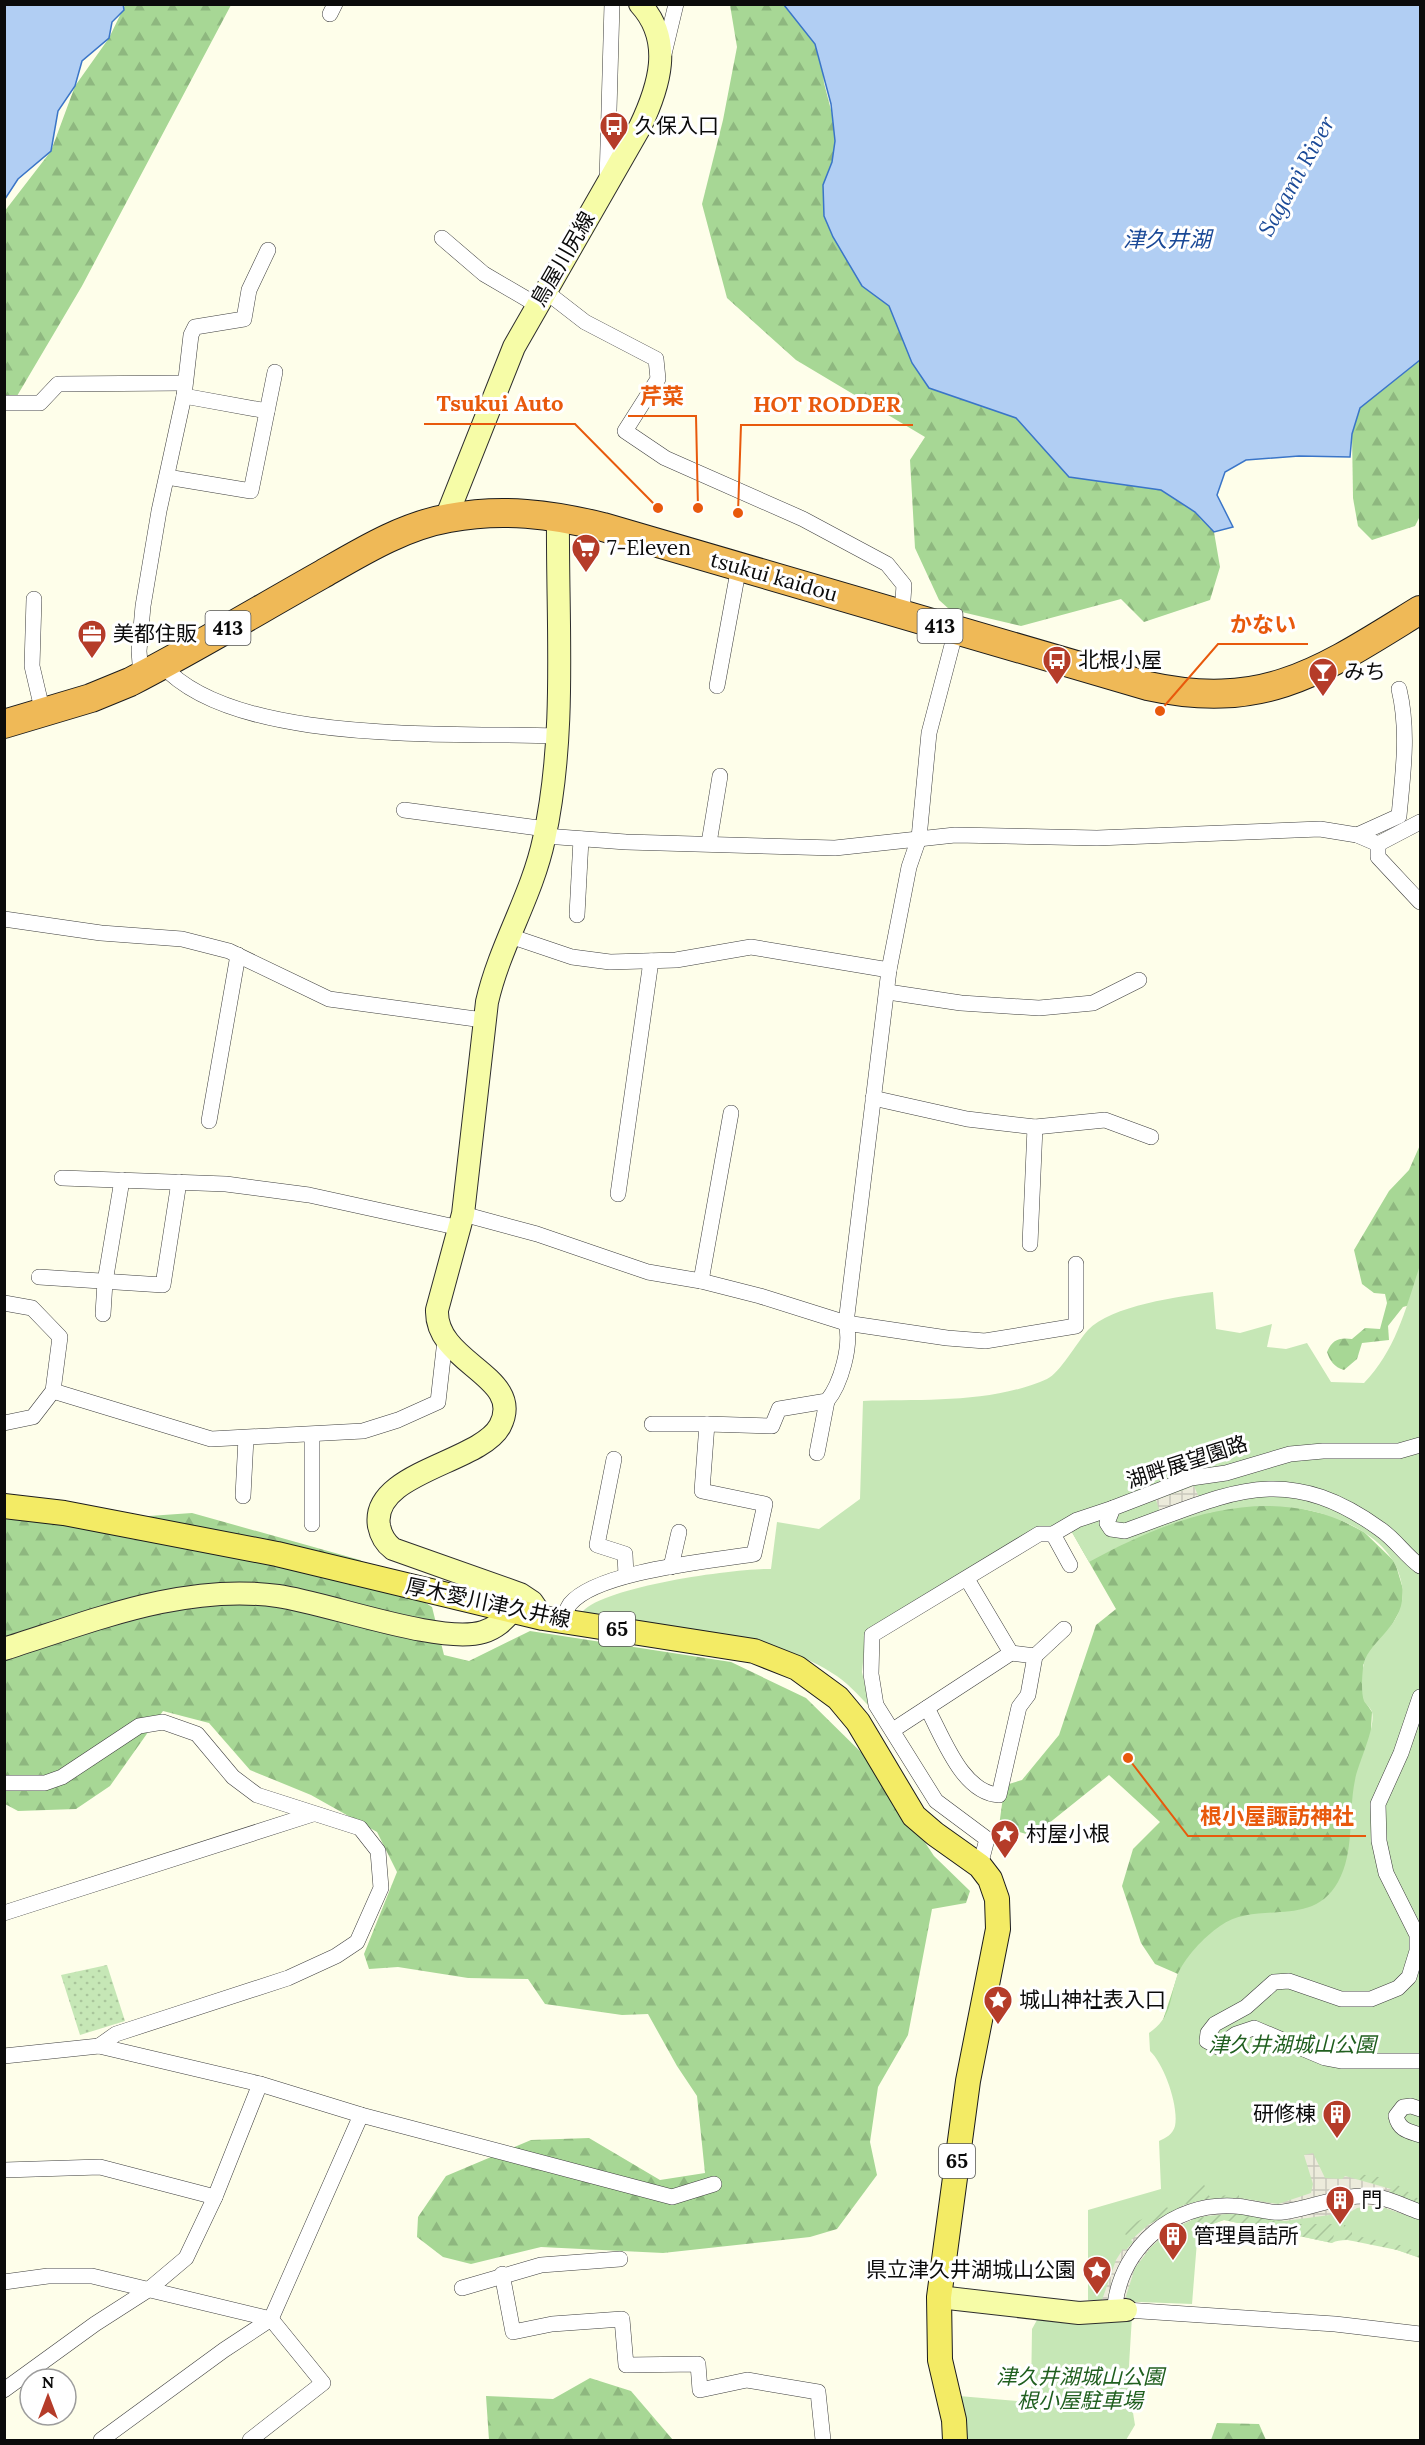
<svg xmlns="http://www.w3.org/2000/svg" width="1425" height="2445" font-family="Lora,'Noto Sans JP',serif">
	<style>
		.grass { fill: url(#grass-dots) }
		.forest { fill: url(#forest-firs) }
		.park { fill: #c6e7b6 }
		.garden { fill: url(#garden-furrows) }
		.plaza { fill: url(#plaza-grid) }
		.water { fill: #b1cef3; stroke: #3a75c8; stroke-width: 1.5 }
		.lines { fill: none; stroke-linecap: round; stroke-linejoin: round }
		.street-casing { stroke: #3e3e3e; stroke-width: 16 }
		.secondary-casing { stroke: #2d2d2d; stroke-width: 24 }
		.primary-casing { stroke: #1c1c1c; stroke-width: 26 }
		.highway-casing { stroke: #1c1c1c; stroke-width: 30 }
		.street { stroke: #fff; stroke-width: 15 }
		.secondary { stroke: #f6fca7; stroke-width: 22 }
		.primary { stroke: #f3eb65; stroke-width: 24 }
		.highway { stroke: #efb957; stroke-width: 28 }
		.labels { text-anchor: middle; stroke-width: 6; stroke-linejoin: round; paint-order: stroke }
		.shield { fill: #fff; stroke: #545454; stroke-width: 1.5 }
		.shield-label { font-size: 20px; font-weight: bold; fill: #0b0b0b }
		.poi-label { font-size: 21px; fill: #0b0b0b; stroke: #fff; text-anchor: start }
		.street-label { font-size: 21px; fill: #0b0b0b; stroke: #fff }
		.park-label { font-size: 21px; font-style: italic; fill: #205f1f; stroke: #fff }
		.water-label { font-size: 22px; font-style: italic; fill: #1a4997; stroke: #fff }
		.leader { fill: none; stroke: #e8590c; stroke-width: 2 }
		.callout-dot { fill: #e8590c; stroke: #fff; stroke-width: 2 }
		.callout-label { font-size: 22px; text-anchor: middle; font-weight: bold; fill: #e8590c; stroke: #fff; stroke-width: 6; stroke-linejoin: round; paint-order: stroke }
	</style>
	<defs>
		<pattern id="grass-dots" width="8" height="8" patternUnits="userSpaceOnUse" patternTransform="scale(1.5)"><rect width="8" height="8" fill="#c6e7b6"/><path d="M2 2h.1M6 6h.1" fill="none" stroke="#a9c59b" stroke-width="1.8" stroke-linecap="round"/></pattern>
		<pattern id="forest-firs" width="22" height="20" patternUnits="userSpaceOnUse" patternTransform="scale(1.5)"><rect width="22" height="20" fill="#a7d795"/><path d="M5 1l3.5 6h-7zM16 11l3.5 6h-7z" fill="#8eb77f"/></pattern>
		<pattern id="garden-furrows" width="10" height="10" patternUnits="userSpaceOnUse" patternTransform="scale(1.5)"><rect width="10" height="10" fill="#c6e7b6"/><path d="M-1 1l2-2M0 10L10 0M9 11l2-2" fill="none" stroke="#a9c59b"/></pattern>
		<pattern id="plaza-grid" width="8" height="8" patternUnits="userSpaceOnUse" patternTransform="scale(1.5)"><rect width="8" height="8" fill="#ecebdb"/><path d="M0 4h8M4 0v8" fill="none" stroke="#c9c8bb"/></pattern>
	</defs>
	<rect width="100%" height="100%" fill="#fefeea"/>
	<polygon class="grass" points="107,1965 125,2021 80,2035 61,1975"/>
	<g class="forest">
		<polygon points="125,5 231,5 82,286 17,396 5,411 4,212 51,151 75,86 109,38"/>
		<polygon points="730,5 788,5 820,45 824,83 839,141 893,306 1020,418 1165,490 1199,513 1214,532 1220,567 1210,600 1144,622 1121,599 1021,626 949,609 939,600 915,548 910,460 925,437 796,360 727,298 702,204 723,120 737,47"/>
		<polygon points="1420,360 1420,516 1415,526 1372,540 1358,526 1353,498 1352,434 1360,408"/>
		<path d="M 1420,1145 L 1420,1302 L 1403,1307 L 1388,1326 L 1389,1340 L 1362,1343 L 1357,1359 L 1344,1370 C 1334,1367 1330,1361 1327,1352 C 1332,1340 1339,1337 1352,1339 L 1365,1328 L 1380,1329 L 1387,1303 L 1385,1294 L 1374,1293 L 1362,1284 L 1354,1250 L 1389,1191 L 1409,1170 Z"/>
		<polygon points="1261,1504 1295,1507 1333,1516 1364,1532 1395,1562 1403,1589 1402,1607 1388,1632 1363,1665 1364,1700 1372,1712 1371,1729 1420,1924 1162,2023 1178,1974 1155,1964 1141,1943 1122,1886 1133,1849 1160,1822 1109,1775 1033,1836 999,1826 1004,1790 1009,1784 1022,1780 1059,1735 1096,1625 1116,1609 1065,1520 1052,1528 884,1514 1208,1513 1233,1506"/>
		<polygon points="192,1513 360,1560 432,1607 444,1655 469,1661 530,1631 731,1662 806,1698 873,1764 934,1856 970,1891 966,1903 932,1909 908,2035 878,2087 870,2142 877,2175 837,2229 810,2237 663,2253 541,2247 471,2264 443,2257 417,2237 418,2217 446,2176 531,2140 589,2138 660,2180 705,2173 697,2096 677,2066 648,2014 622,2015 545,2004 528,1979 468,1978 398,1967 369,1969 364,1954 397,1872 377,1832 311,1795 250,1770 209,1723 163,1711 110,1786 76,1809 18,1811 5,1804 4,1519 49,1523"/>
		<polygon points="590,2378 631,2391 673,2440 489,2440 486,2396 553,2399"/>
		<polygon points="1217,2423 1259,2424 1266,2440 1211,2440"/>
	</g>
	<g class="park">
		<path d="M 1420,1265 L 1420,2258 C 1401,2251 1350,2233 1332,2243 L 1224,2220 L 1198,2229 L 1192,2304 L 1088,2300 L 1088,2210 L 1161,2189 L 1159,2141 C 1166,2138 1173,2134 1175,2126 C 1179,2106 1164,2064 1150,2051 L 1149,2033 C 1172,2017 1169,2001 1177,1976 C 1184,1958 1204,1937 1220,1926 C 1257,1899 1311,1930 1338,1882 C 1355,1852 1348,1813 1355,1780 C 1358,1763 1376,1728 1372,1712 C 1371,1708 1366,1705 1364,1701 C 1361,1693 1362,1677 1363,1668 C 1365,1641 1408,1627 1402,1586 C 1398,1558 1378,1539 1353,1526 C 1266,1482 1169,1518 1089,1562 L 1065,1520 L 1052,1528 L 1041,1526 L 866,1632 L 862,1672 L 870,1707 C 858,1695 846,1681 832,1673 C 769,1632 656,1626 581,1614 C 597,1587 738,1568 771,1569 L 777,1522 L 819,1529 L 860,1499 L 863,1401 C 924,1399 990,1404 1047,1379 C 1060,1373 1077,1342 1088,1330 C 1110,1306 1181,1296 1213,1292 L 1216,1329 L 1240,1333 L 1272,1324 L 1267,1347 L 1286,1349 L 1307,1343 L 1331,1382 L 1364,1383 C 1396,1350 1406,1308 1420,1265 Z"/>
		<polygon points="1132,2316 1128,2382 1135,2425 1126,2440 964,2440 966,2420 959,2396 1017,2401 1031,2395 1032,2329 1037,2320 1059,2322"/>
	</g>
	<g class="garden">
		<polygon points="1353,2173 1385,2178 1382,2186 1352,2177"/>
		<polygon points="1203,2182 1209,2196 1239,2195 1239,2198 1207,2199 1184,2205"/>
		<polygon points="1393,2182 1420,2200 1420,2205 1389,2193"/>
		<polygon points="1167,2207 1170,2211 1131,2240 1125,2234 1134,2223"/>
		<polygon points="1237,2213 1292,2224 1336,2224 1336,2226 1332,2243 1224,2220 1198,2229 1190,2220 1218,2214"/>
		<polygon points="1344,2225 1352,2226 1352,2235 1400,2245 1420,2253 1420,2258 1397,2250 1343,2239"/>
	</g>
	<g class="plaza">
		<polygon points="1194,1486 1200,1500 1162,1518 1156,1500"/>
		<polygon points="1313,2153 1325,2178 1342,2179 1345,2176 1391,2189 1389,2192 1420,2205 1420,2220 1385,2208 1370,2206 1357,2208 1345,2215 1337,2214 1285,2221 1237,2213 1198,2217 1169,2231 1151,2247 1135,2268 1126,2296 1127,2299 1102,2300 1116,2260 1123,2249 1126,2250 1133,2242 1131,2240 1148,2225 1184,2205 1207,2199 1239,2198 1278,2204 1311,2193 1313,2184 1304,2155"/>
	</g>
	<g class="water">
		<polygon points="5,4 123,4 124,10 112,22 109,38 82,61 75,86 58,111 51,151 18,179 5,199"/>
		<polygon points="784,5 1420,5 1420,360 1360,408 1352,434 1350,457 1299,456 1246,460 1225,472 1217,495 1233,527 1214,532 1195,512 1161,490 1069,477 1016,418 929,388 912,363 889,306 862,286 833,237 824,216 823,185 832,162 835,141 831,104 815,44"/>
	</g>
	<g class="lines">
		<g class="street-casing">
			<g id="street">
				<polyline points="330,14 335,4"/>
				<polyline points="664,54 676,4"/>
				<polyline points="607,181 612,4"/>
				<polyline points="442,238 484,274 537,305"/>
				<polyline points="545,291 585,322 656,359 658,379 625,431 665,458 803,519 887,564 904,585 902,614"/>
				<polyline points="184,396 267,411"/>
				<polyline points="4,403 40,403 58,384 184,383"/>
				<polyline points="167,477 251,491 275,372"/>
				<polyline points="34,599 32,666 43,713"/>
				<path d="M 162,665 C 234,746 453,732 556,736"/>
				<polyline points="141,676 139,651 143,606 159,511 184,396 191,335 195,327 244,319 249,290 268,250"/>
				<polyline points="717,686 739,566"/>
				<polyline points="404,810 546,829"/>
				<path d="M 1357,835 L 1399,816 C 1403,773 1409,731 1399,689"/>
				<polyline points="545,836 626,842 835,848 955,835 1097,838 1320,829 1357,835 1378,844 1420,822"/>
				<polyline points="709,843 720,776"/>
				<polyline points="1378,844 1378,857 1420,902"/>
				<polyline points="577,915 581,839"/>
				<polyline points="4,919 101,933 182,939 229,951 329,999 483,1020"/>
				<polyline points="510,936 572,957 610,962 676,960 751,947 889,970"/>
				<polyline points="888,992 961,1003 1039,1008 1093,1003 1139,980"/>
				<polyline points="873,1098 967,1119 1035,1127 1105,1120 1151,1137"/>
				<polyline points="209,1121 238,955"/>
				<polyline points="62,1178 226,1184 309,1195 460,1228"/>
				<polyline points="618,1194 651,961"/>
				<polyline points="463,1214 537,1234 648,1272 701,1281 760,1296 846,1323 947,1338 985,1341 1076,1326 1076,1264"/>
				<polyline points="1030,1244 1035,1127"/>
				<polyline points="39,1277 163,1285 179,1182"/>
				<polyline points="701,1281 731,1113"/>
				<polyline points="4,1303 32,1308 60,1337 53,1391 33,1417 4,1423"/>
				<polyline points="103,1314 105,1282 122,1180"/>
				<polyline points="53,1391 211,1439 363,1431 398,1420 438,1402 445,1340"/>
				<polyline points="652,1424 707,1424"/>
				<path d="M 1420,1445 L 1399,1451 L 1323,1451 L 1290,1454 L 1226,1473 L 1191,1478 L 1113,1508 L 1107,1523 L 1111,1529 L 1125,1531 C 1225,1496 1282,1458 1380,1529 C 1395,1539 1405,1555 1420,1566"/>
				<polyline points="817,1453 827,1401"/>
				<polyline points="614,1459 597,1545 625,1554 626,1576"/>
				<polyline points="243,1496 246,1438"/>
				<polyline points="312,1524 312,1436"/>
				<polyline points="1053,1534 1070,1565"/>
				<polyline points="671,1567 679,1532"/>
				<path d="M 561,1621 C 564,1615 567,1609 570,1604 C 597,1571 711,1561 754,1554 L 765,1504 L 702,1491 L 707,1424 L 772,1426 L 779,1409 L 827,1401 C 841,1384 852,1345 846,1323 L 889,970 L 909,867 L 919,838 L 929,733 L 956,630"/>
				<polyline points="1011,1653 1035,1656 1064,1629"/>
				<polyline points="1420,1697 1401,1753 1378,1804 1379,1841 1386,1873 1417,1935 1417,1951 1409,1977 1398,1988 1371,1999 1341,1999 1289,1981 1274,1982 1246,2007 1215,2024 1208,2033 1207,2041 1218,2047 1236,2034 1254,2028 1325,2058 1341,2061 1420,2061"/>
				<path d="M 927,1708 C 943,1737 962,1793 999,1795 L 1019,1707 L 1028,1695 L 1035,1656"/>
				<polyline points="893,1730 1011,1653 967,1579"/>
				<polyline points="4,1783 45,1783 62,1777 139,1726 163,1722 197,1734 233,1777 257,1795 360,1828 378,1851 381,1888 357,1942 336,1956 288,1978 116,2034 99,2046"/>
				<polyline points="980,1866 987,1839 936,1801 876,1705 871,1674 872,1635 1039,1534 1053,1534 1077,1520 1113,1508"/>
				<polyline points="4,1913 313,1814"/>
				<polyline points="4,2056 99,2046 260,2084 361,2115 672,2197 714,2184"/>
				<path d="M 1420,2109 L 1411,2106 L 1403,2107 L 1396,2116 C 1399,2130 1408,2131 1420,2135"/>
				<polyline points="4,2170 100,2167 215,2197"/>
				<polyline points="502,2274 513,2332 552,2324 622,2319 626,2365 698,2364 700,2390 747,2380 818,2392 823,2440"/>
				<polyline points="4,2282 48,2276 92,2276 271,2319 323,2383 250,2440"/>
				<polyline points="462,2288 541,2265 620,2259"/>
				<path d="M 1115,2304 C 1123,2246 1173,2203 1233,2206 C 1250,2206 1266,2214 1283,2212 C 1315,2208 1348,2190 1382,2198 C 1395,2201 1408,2208 1420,2212"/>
				<polyline points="1126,2310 1335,2324 1420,2334"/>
				<polyline points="4,2390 95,2324 148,2290 186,2258 215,2197 260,2084"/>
				<polyline points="101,2440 224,2350 271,2319 361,2115"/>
			</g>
		</g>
		<g class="secondary-casing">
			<g id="secondary">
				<path d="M 446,518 L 514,347 L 640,127 C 659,87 674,41 640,4"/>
				<path d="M 543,1618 L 532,1602 L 520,1594 L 393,1549 C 385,1543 381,1536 379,1526 C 370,1472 480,1463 500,1426 C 526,1376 435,1364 437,1310 L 463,1214 L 487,1002 C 500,945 532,896 544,839 C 567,734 557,623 558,516"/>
				<path d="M 4,1649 C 93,1621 184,1583 278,1596 C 328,1603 440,1645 483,1632 C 496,1628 503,1621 512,1611"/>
				<polyline points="939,2297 1079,2313 1126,2310"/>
			</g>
		</g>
		<g class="primary-casing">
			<polyline id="primary" points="4,1506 64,1513 277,1554 543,1618 754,1651 797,1668 838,1698 858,1722 914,1816 935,1834 980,1866 990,1879 997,1899 998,1929 968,2081 939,2297 940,2360 954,2420 955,2440"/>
		</g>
		<g class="highway-casing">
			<path id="highway" d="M 4,724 L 91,698 L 130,682 C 194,649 257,611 321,575 C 361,552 403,526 449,518 C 502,508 551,514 603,527 L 1148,686 C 1266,712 1324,669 1420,610"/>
		</g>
		<use href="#street" class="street"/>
		<use href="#secondary" class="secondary"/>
		<use href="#primary" class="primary"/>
		<use href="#highway" class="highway"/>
	</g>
	<defs>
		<g id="bus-pin" transform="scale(1.5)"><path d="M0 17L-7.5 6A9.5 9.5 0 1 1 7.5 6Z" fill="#b53c29" stroke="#fff"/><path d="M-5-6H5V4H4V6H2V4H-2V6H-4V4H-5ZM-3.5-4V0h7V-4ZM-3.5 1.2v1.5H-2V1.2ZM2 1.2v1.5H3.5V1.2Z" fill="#fff"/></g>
		<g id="supermarket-pin" transform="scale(1.5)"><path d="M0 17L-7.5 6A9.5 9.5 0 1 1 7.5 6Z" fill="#b53c29" stroke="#fff"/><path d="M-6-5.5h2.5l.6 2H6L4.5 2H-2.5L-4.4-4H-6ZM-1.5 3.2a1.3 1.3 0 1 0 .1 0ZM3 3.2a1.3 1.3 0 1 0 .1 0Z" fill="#fff"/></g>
		<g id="office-pin" transform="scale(1.5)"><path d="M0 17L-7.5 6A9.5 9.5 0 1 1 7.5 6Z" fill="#b53c29" stroke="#fff"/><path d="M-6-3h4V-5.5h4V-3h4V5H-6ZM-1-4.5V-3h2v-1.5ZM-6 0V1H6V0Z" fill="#fff"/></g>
		<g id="bar-pin" transform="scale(1.5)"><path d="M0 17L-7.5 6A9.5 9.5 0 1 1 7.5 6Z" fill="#b53c29" stroke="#fff"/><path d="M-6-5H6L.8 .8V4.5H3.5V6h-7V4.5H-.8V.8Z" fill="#fff"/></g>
		<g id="sight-pin" transform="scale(1.5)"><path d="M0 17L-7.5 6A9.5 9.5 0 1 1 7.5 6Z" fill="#b53c29" stroke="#fff"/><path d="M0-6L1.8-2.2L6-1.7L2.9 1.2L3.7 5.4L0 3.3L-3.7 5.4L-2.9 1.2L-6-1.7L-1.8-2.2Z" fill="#fff"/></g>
		<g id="building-pin" transform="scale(1.5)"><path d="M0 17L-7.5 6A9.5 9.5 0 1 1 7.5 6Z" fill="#b53c29" stroke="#fff"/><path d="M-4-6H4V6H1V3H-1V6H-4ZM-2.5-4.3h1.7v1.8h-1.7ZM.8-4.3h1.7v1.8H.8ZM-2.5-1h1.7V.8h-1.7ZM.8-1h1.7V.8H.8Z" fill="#fff"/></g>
	</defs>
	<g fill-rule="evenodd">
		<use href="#bus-pin" x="614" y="126"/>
		<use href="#supermarket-pin" x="586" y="548"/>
		<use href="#office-pin" x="92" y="634"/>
		<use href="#bus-pin" x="1057" y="660"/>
		<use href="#bar-pin" x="1323" y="672"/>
		<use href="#sight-pin" x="1005" y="1834"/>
		<use href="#sight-pin" x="998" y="2000"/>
		<use href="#building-pin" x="1337" y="2114"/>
		<use href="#building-pin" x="1340" y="2200"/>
		<use href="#building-pin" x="1173" y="2236"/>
		<use href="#sight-pin" x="1097" y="2270"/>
	</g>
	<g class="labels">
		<g class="shield">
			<rect x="917.5" y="609" width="45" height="34" rx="4.5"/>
			<rect x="205.5" y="611" width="45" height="34" rx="4.5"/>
			<rect x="599" y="1612" width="36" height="34" rx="4.5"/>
			<rect x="939" y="2144" width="36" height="34" rx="4.5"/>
		</g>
		<g class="shield-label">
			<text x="940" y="633">413</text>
			<text x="228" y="635">413</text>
			<text x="617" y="1636">65</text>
			<text x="957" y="2168">65</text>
		</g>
		<g class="poi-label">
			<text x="635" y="133">久保入口</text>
			<text x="607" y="555">7-Eleven</text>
			<text x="113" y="641">美都住販</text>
			<text x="1078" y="667">北根小屋</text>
			<text x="1344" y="679">みち</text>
			<text x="1026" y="1841">村屋小根</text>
			<text x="1019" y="2007">城山神社表入口</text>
			<text x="1316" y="2121" text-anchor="end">研修棟</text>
			<text x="1361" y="2207">門</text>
			<text x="1194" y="2243">管理員詰所</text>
			<text x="1076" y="2277" text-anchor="end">県立津久井湖城山公園</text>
		</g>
		<g class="street-label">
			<text transform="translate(563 259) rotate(-60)" y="7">鳥屋川尻線</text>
			<text transform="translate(774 577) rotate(16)" y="7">tsukui kaidou</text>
			<text transform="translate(1187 1462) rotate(-18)" y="7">湖畔展望園路</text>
			<text transform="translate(488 1603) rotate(12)" y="7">厚木愛川津久井線</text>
		</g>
		<g class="park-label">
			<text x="1292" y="2052">津久井湖城山公園</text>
			<text x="1080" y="2384">津久井湖城山公園<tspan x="1080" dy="24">根小屋駐車場</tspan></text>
		</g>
		<g class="water-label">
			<text transform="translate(1296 176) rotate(-61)" y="8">Sagami River</text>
			<text x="1167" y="247">津久井湖</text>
		</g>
	</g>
	<path class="leader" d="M698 508L696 416H628M658 508L575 424H424M738 513L741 425H913M1160 711L1218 644H1308M1128 1758L1188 1836H1366"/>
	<g class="callout-dot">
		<circle cx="698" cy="508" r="6"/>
		<circle cx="658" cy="508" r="6"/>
		<circle cx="738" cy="513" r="6"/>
		<circle cx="1160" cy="711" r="6"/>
		<circle cx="1128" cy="1758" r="6"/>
	</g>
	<g class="callout-label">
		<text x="662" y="404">芹菜</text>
		<text x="500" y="411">Tsukui Auto</text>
		<text x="827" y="412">HOT RODDER</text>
		<text x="1263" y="632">かない</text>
		<text x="1277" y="1824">根小屋諏訪神社</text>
	</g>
	<rect width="1425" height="2445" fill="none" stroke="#0b0b0b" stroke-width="12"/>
	<g transform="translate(48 2397)"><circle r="28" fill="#ffffff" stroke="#9d9d9d" stroke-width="1.5"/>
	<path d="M0-4.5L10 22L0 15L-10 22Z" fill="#b53c29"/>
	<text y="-9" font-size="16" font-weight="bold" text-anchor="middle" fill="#0b0b0b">N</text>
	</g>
</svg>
